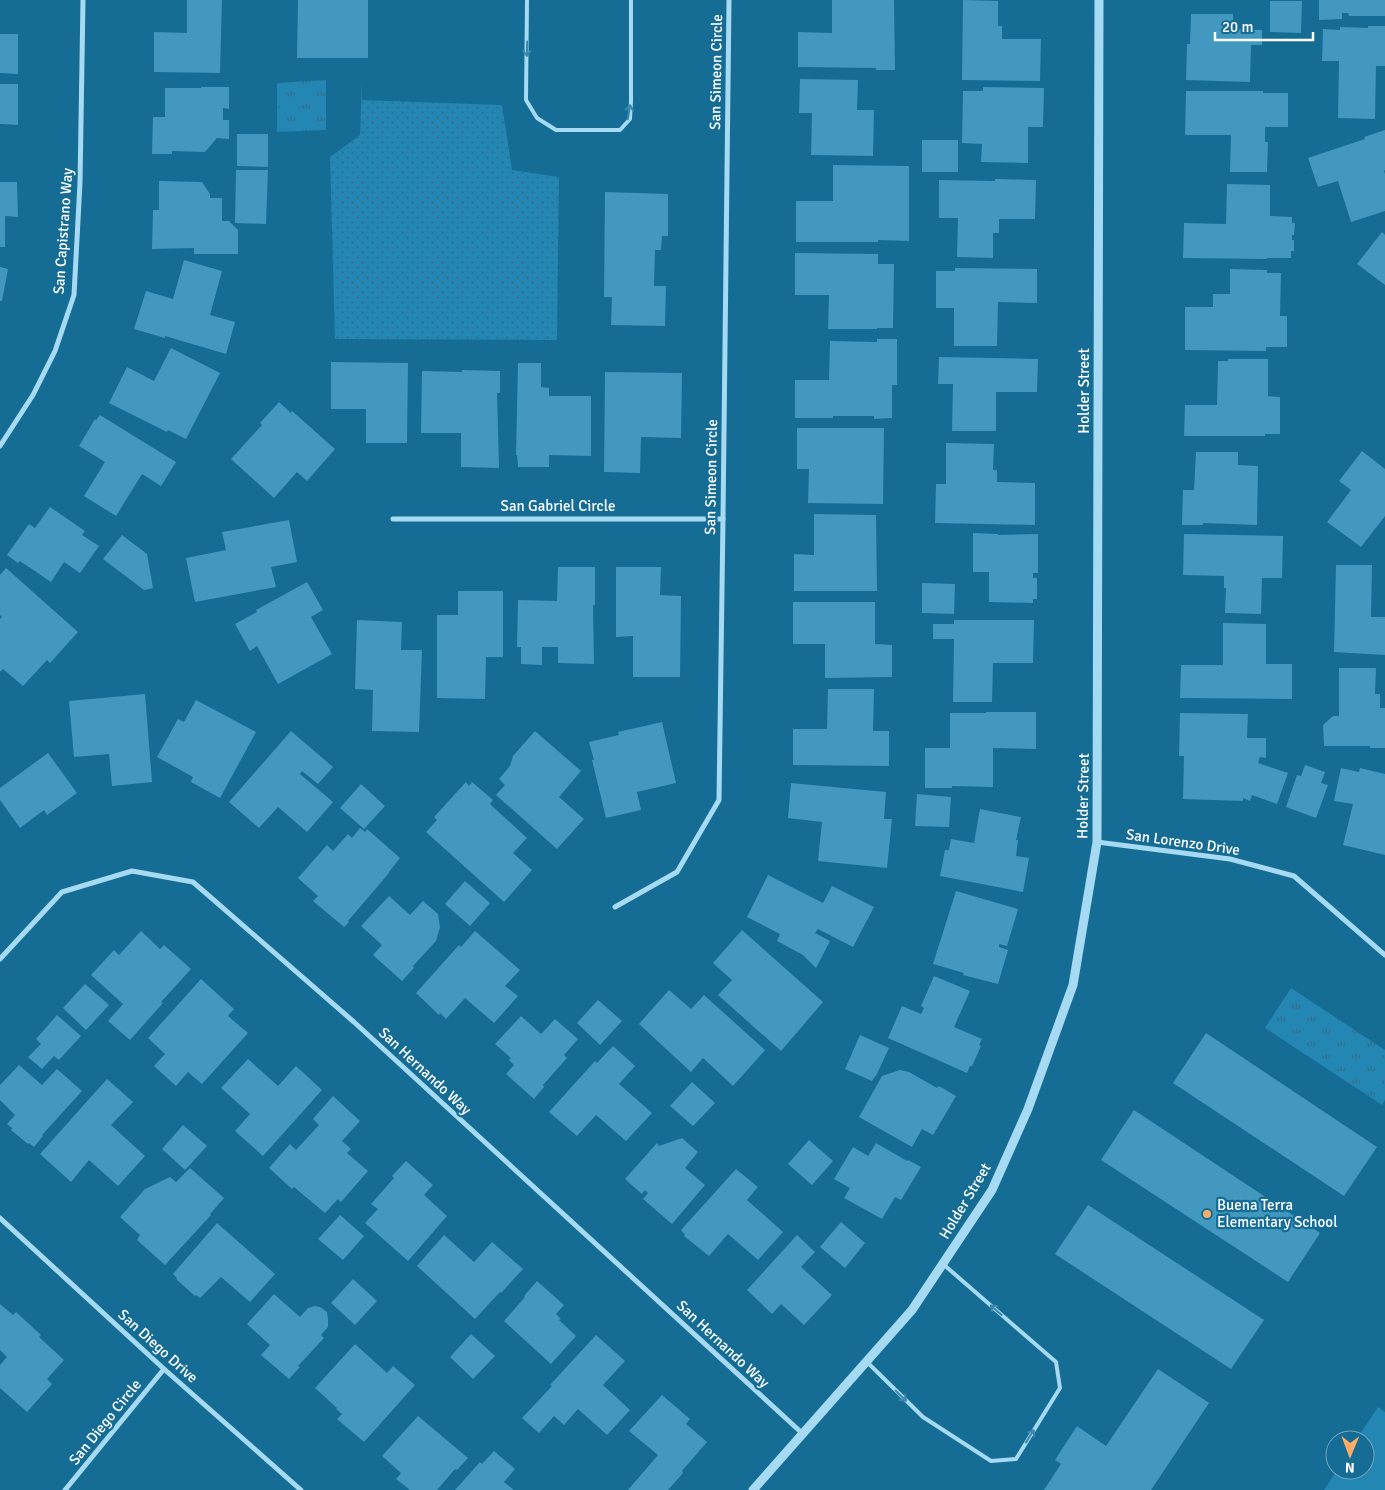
<svg xmlns="http://www.w3.org/2000/svg" width="1385" height="1490" font-family="Signika,sans-serif">
	<style>
		.grass { fill: url(#grass-dots) }
		.park { fill: url(#park-tufts) }
		.pitch { fill: #2486b2 }
		.building { fill: #4298be }
		.lines { fill: none; stroke-linecap: round; stroke-linejoin: round }
		.service { stroke: #a5daf2; stroke-width: 4 }
		.minor { stroke: #a5daf2; stroke-width: 5 }
		.tertiary { stroke: #a5daf2; stroke-width: 9 }
		.oneway { stroke: #3988ac }
		.poi-dot { fill: #ffad65; stroke: #156c95; stroke-width: 2 }
		.labels { text-anchor: middle; stroke-width: 4.5; stroke-linejoin: round; paint-order: stroke }
		.street-label { font-size: 15px; fill: #fff; stroke: #156c95 }
		.poi-label { font-size: 15px; fill: #fff; stroke: #156c95; text-anchor: start }
	</style>
	<defs>
		<pattern id="grass-dots" width="8" height="8" patternUnits="userSpaceOnUse" patternTransform="scale(1.25)"><rect width="8" height="8" fill="#2486b2"/><path d="M2 2h.1M6 6h.1" fill="none" stroke="#346f89" stroke-width="1.8" stroke-linecap="round"/></pattern>
		<pattern id="park-tufts" width="24" height="20" patternUnits="userSpaceOnUse" patternTransform="scale(1.25)"><rect width="24" height="20" fill="#2486b2"/><path d="M3 7l-1-3M5 7V3M7 7l1-3M15 17l-1-3M17 17v-4M19 17l1-3" fill="none" stroke="#346f89"/></pattern>
	</defs>
	<rect width="100%" height="100%" fill="#156c95"/>
	<polygon class="grass" points="362,81 362,100 502,105 512,170 559,177 557,340 335,339 330,157 360,135"/>
	<g class="park">
		<polygon points="326,80 326,130 277,132 277,83"/>
		<polygon points="1291,988 1385,1050 1385,1100 1382,1105 1265,1028"/>
	</g>
	<polygon class="pitch" points="1378,1407 1385,1412 1385,1490 1324,1490 1337,1470 1365,1470 1365,1440 1356,1440"/>
	<g class="building">
		<polygon points="187,0 222,0 220,73 154,72 154,32 187,33"/>
		<polygon points="298,0 368,0 368,58 297,58"/>
		<polygon points="832,0 894,0 895,70 876,70 876,68 798,67 798,32 832,33"/>
		<polygon points="963,0 998,1 998,26 1002,26 1002,39 1041,39 1040,81 962,80"/>
		<polygon points="1319,0 1385,0 1385,16 1349,16 1348,13 1342,13 1342,19 1319,20"/>
		<polygon points="1270,1 1302,1 1301,33 1270,32"/>
		<polygon points="1191,14 1233,14 1233,29 1262,30 1262,45 1251,45 1250,82 1186,80 1187,44 1190,44"/>
		<polygon points="1368,26 1385,26 1385,66 1376,66 1375,119 1338,118 1339,61 1322,61 1323,29 1340,30 1340,27 1368,28"/>
		<polygon points="0,34 18,34 18,74 0,73"/>
		<polygon points="800,79 858,80 857,110 874,110 873,156 811,155 812,113 799,113"/>
		<polygon points="0,84 18,84 18,125 0,124"/>
		<polygon points="201,87 229,87 229,109 223,108 223,120 229,120 229,139 217,138 205,152 172,151 172,154 152,154 153,117 165,117 165,88 201,88"/>
		<polygon points="983,87 1044,88 1043,127 1028,127 1028,163 981,162 982,144 962,143 963,91 983,91"/>
		<polygon points="1186,91 1263,91 1263,93 1288,93 1288,127 1265,127 1265,142 1268,142 1267,172 1230,172 1231,135 1185,135"/>
		<polygon points="1385,130 1385,170 1384,171 1385,174 1385,211 1351,222 1338,181 1318,187 1308,158 1365,139 1364,137"/>
		<polygon points="237,134 268,134 268,167 237,166"/>
		<rect x="922" y="140" width="36" height="32"/>
		<polygon points="833,165 909,166 909,241 878,240 878,242 796,242 796,201 833,201"/>
		<polygon points="236,170 268,170 266,224 235,223"/>
		<polygon points="995,179 1036,180 1035,219 999,219 999,233 993,233 993,258 957,257 958,218 939,218 939,180 995,181"/>
		<polygon points="159,181 202,182 210,194 210,198 222,198 222,221 229,221 238,230 238,254 194,254 194,248 152,249 153,210 159,210"/>
		<polygon points="0,182 17,182 18,217 5,216 5,247 0,247"/>
		<polygon points="1227,184 1270,185 1270,216 1292,217 1292,223 1295,223 1294,235 1292,235 1292,240 1294,240 1294,251 1291,251 1291,258 1267,258 1267,259 1183,258 1184,223 1226,224"/>
		<polygon points="605,192 668,194 668,236 662,236 661,250 655,250 654,286 666,286 665,326 611,325 612,297 604,297"/>
		<polygon points="1382,232 1385,235 1385,285 1357,264"/>
		<polygon points="795,253 878,254 878,264 894,264 893,328 877,328 877,329 828,329 829,295 795,295"/>
		<polygon points="184,260 222,271 210,315 235,322 226,354 165,336 165,338 134,329 146,291 173,299"/>
		<polygon points="0,267 8,269 2,301 0,301"/>
		<polygon points="955,268 1037,269 1037,303 998,302 997,346 954,346 954,308 936,308 936,271 955,271"/>
		<polygon points="1230,269 1267,270 1267,273 1281,273 1280,316 1287,316 1287,347 1266,347 1266,351 1185,350 1185,307 1213,307 1213,294 1230,294"/>
		<polygon points="877,339 897,339 897,385 892,385 892,418 874,419 874,416 833,416 833,418 795,418 795,380 829,380 830,341 877,342"/>
		<polygon points="171,348 220,373 186,439 168,430 167,432 109,403 127,367 154,381"/>
		<polygon points="939,357 1038,359 1037,392 996,392 996,431 952,431 953,384 938,384"/>
		<polygon points="1228,359 1268,359 1268,396 1280,397 1280,434 1265,434 1265,436 1184,436 1185,405 1217,405 1218,361 1228,361"/>
		<polygon points="331,362 408,363 407,443 366,443 366,409 331,409"/>
		<polygon points="518,363 541,363 541,387 549,388 549,396 591,396 591,456 549,455 549,467 518,467 517,455 516,455"/>
		<polygon points="462,370 500,371 500,393 497,393 499,468 461,467 461,433 421,433 422,371 462,372"/>
		<polygon points="605,372 682,373 681,438 641,437 640,473 604,472"/>
		<polygon points="279,402 291,413 292,411 335,449 307,481 297,472 274,498 231,459 262,425 260,423"/>
		<polygon points="100,415 176,462 161,486 142,474 116,516 84,496 105,462 79,446 95,419 96,420"/>
		<polygon points="797,428 884,428 883,504 808,503 809,469 797,469"/>
		<polygon points="946,443 994,444 993,470 997,470 997,482 1035,483 1035,525 935,523 936,484 946,484"/>
		<polygon points="1362,451 1385,469 1385,516 1361,547 1327,522 1351,490 1339,481"/>
		<polygon points="1196,452 1238,452 1238,465 1258,466 1257,525 1203,523 1203,525 1182,525 1183,490 1194,490"/>
		<polygon points="50,507 85,531 82,535 99,546 80,573 64,562 51,582 20,561 18,563 7,555 29,524 35,528"/>
		<polygon points="814,514 876,515 877,591 794,591 794,554 814,555"/>
		<polygon points="289,520 297,562 271,567 276,587 195,602 186,558 226,550 222,532"/>
		<polygon points="973,533 998,534 998,535 1038,534 1038,573 1033,573 1033,578 1037,578 1037,599 1033,599 1033,603 989,602 989,572 973,572"/>
		<polygon points="1184,534 1283,536 1282,578 1262,578 1261,614 1225,613 1226,588 1224,588 1224,576 1183,575"/>
		<polygon points="122,535 147,554 153,588 144,590 103,559"/>
		<polygon points="1336,565 1372,565 1371,617 1385,617 1385,655 1334,652"/>
		<polygon points="558,567 595,567 595,605 593,605 594,664 558,663 558,647 542,647 542,665 521,664 521,647 517,647 518,600 557,601"/>
		<polygon points="616,567 661,567 660,595 681,596 680,677 633,677 633,636 616,637"/>
		<polygon points="6,568 78,632 50,663 47,660 23,686 3,669 0,672 0,619 2,617 0,615 0,575"/>
		<polygon points="307,582 323,610 311,617 332,654 278,684 257,646 250,651 235,624 257,612 256,610"/>
		<polygon points="922,583 955,584 954,614 922,613"/>
		<polygon points="458,591 503,591 503,657 486,657 485,699 437,698 437,615 458,615"/>
		<polygon points="793,602 875,602 875,644 892,645 892,677 825,678 825,644 793,644"/>
		<polygon points="357,620 402,622 401,650 422,650 419,732 372,731 373,690 355,689"/>
		<polygon points="954,620 1034,620 1033,663 993,663 992,702 953,702 954,639 933,639 933,624 954,624"/>
		<polygon points="1223,623 1266,624 1266,664 1292,664 1292,699 1180,698 1181,665 1223,665"/>
		<polygon points="1339,668 1376,668 1375,694 1380,694 1380,708 1385,708 1385,748 1370,748 1370,746 1324,746 1323,725 1333,716 1339,716"/>
		<polygon points="828,689 874,689 873,731 889,731 889,766 793,765 793,729 827,729"/>
		<polygon points="145,694 152,782 112,786 109,754 74,757 69,701"/>
		<polygon points="196,700 256,732 220,798 191,782 193,777 157,757 178,719 184,722"/>
		<polygon points="986,712 1036,712 1036,749 993,748 993,787 952,786 952,788 925,788 925,748 950,748 950,713 986,713"/>
		<polygon points="1180,713 1248,714 1247,738 1266,738 1266,758 1260,757 1258,763 1288,773 1277,804 1252,795 1250,801 1243,798 1243,801 1183,799 1184,756 1179,756"/>
		<polygon points="662,722 676,783 637,792 641,810 606,818 592,760 594,760 589,742 619,735 618,732"/>
		<polygon points="291,731 333,767 318,784 302,771 300,774 333,802 307,832 278,807 259,828 229,802"/>
		<polygon points="535,731 581,771 559,797 584,819 557,849 496,795 505,785 499,779 510,766 513,756"/>
		<polygon points="48,753 77,793 47,815 44,810 20,828 0,800 0,788"/>
		<polygon points="1305,765 1325,772 1321,783 1328,785 1316,818 1286,807 1297,775 1301,776"/>
		<polygon points="1341,768 1359,772 1360,768 1385,774 1385,855 1343,845 1353,804 1334,801"/>
		<polygon points="466,782 469,786 472,782 493,800 490,804 527,838 513,853 532,870 504,902 426,832 437,820 434,817"/>
		<polygon points="791,783 886,792 884,819 892,819 887,868 818,861 822,822 788,818"/>
		<polygon points="361,784 385,806 364,829 340,808"/>
		<polygon points="917,794 951,797 949,827 915,826"/>
		<polygon points="980,809 1021,817 1016,840 1018,840 1016,856 1029,858 1023,892 940,876 945,850 949,850 951,839 974,843"/>
		<polygon points="360,828 365,832 367,829 400,858 389,872 389,873 348,921 349,922 344,927 313,901 318,896 298,878 327,845 333,851 348,834 352,838"/>
		<polygon points="768,875 823,903 832,886 874,907 853,947 818,929 815,933 830,941 816,968 803,955 777,941 780,934 747,917"/>
		<polygon points="465,881 490,903 470,926 445,904"/>
		<polygon points="956,891 1018,909 1007,946 999,944 999,947 1008,950 998,984 963,975 964,973 933,964"/>
		<polygon points="389,896 410,915 423,901 438,914 440,927 436,941 413,966 414,968 402,981 373,955 382,945 361,926"/>
		<polygon points="742,930 823,1002 781,1051 718,995 732,980 713,963"/>
		<polygon points="141,931 160,949 164,945 191,969 161,1002 163,1003 130,1040 108,1021 123,1004 91,975 114,950 119,955"/>
		<polygon points="475,931 520,970 505,986 518,996 494,1023 465,998 446,1019 440,1013 439,1015 416,993 459,945 461,947"/>
		<polygon points="934,976 970,991 954,1027 982,1039 979,1045 981,1046 972,1066 970,1066 967,1073 888,1038 902,1006 921,1014 924,1008 921,1006"/>
		<polygon points="201,979 234,1009 228,1016 248,1033 202,1084 188,1072 176,1086 154,1066 165,1054 148,1038"/>
		<polygon points="85,984 109,1005 86,1030 63,1008"/>
		<polygon points="669,990 691,1009 704,995 765,1050 733,1086 703,1058 691,1072 639,1024"/>
		<polygon points="598,1000 622,1021 600,1045 577,1023"/>
		<polygon points="57,1015 81,1036 59,1060 54,1056 42,1069 28,1057 41,1044 36,1039"/>
		<polygon points="521,1016 541,1034 555,1019 578,1039 564,1055 567,1058 543,1085 544,1087 534,1099 506,1074 514,1065 509,1060 511,1058 495,1044"/>
		<polygon points="1206,1033 1377,1147 1344,1196 1173,1083"/>
		<polygon points="860,1035 889,1048 876,1076 875,1076 872,1081 845,1069"/>
		<polygon points="613,1046 635,1066 619,1084 652,1113 626,1141 596,1115 577,1136 549,1112 595,1061 597,1063"/>
		<polygon points="248,1059 278,1086 296,1066 322,1090 263,1156 235,1131 250,1114 221,1088"/>
		<polygon points="19,1065 42,1085 57,1069 82,1091 42,1135 43,1136 34,1147 29,1143 28,1144 11,1130 12,1128 7,1124 15,1115 0,1100 0,1085"/>
		<polygon points="900,1070 909,1072 937,1088 939,1086 956,1096 933,1135 922,1129 912,1147 859,1117 882,1076"/>
		<polygon points="107,1079 133,1102 111,1125 145,1156 118,1186 89,1160 71,1182 40,1154"/>
		<polygon points="692,1082 715,1103 693,1126 670,1106"/>
		<polygon points="333,1096 360,1121 342,1141 351,1149 347,1153 368,1171 341,1202 338,1199 325,1213 294,1187 292,1189 269,1168 290,1144 296,1150 319,1125 313,1119"/>
		<polygon points="1134,1110 1320,1233 1288,1282 1101,1160"/>
		<polygon points="183,1125 207,1146 185,1170 162,1149"/>
		<polygon points="682,1138 698,1152 685,1168 705,1185 672,1224 643,1199 648,1193 645,1190 642,1194 625,1179 657,1143 659,1146"/>
		<polygon points="809,1140 833,1161 812,1185 788,1164"/>
		<polygon points="876,1143 907,1161 908,1160 921,1167 901,1200 895,1197 882,1219 844,1198 850,1188 834,1179 853,1147 868,1156"/>
		<polygon points="406,1161 433,1185 424,1195 447,1216 408,1261 365,1223 378,1209 371,1204 394,1178 392,1176"/>
		<polygon points="190,1168 224,1198 210,1214 211,1215 165,1265 137,1240 140,1235 120,1217 145,1189 170,1177 176,1182"/>
		<polygon points="736,1169 758,1187 747,1200 783,1232 758,1260 728,1234 709,1256 684,1236 685,1235 681,1230"/>
		<polygon points="1088,1205 1264,1320 1231,1369 1055,1254"/>
		<polygon points="340,1215 364,1236 343,1260 318,1239"/>
		<polygon points="841,1222 865,1243 845,1268 820,1247"/>
		<polygon points="217,1223 275,1274 250,1302 221,1277 200,1298 196,1295 195,1296 176,1279 177,1278 173,1274"/>
		<polygon points="444,1235 474,1262 492,1242 523,1269 501,1293 500,1292 475,1319 417,1266"/>
		<polygon points="797,1235 815,1252 801,1267 832,1295 804,1325 781,1304 772,1314 747,1290"/>
		<polygon points="353,1279 377,1301 355,1325 331,1303"/>
		<polygon points="537,1281 564,1305 556,1314 561,1319 559,1320 576,1336 551,1364 504,1321 525,1297 524,1296"/>
		<polygon points="274,1294 300,1317 308,1308 315,1306 320,1307 327,1312 328,1319 328,1327 321,1335 324,1338 298,1366 300,1367 289,1379 261,1355 270,1345 247,1324"/>
		<polygon points="0,1304 13,1315 16,1312 41,1335 39,1337 64,1360 47,1379 52,1384 27,1412 0,1388 0,1365 7,1357 0,1350"/>
		<polygon points="471,1334 495,1356 473,1379 450,1357"/>
		<polygon points="596,1335 625,1361 603,1385 630,1410 607,1435 578,1409 564,1425 554,1416 539,1433 522,1418 552,1386 550,1385"/>
		<polygon points="355,1344 387,1373 393,1366 415,1385 364,1442 337,1419 342,1414 336,1409 337,1408 315,1388"/>
		<polygon points="1158,1369 1209,1403 1151,1490 1044,1490 1061,1464 1055,1460 1077,1426 1106,1446"/>
		<polygon points="662,1395 690,1419 686,1424 707,1442 682,1471 683,1473 668,1490 628,1490 658,1455 629,1431"/>
		<polygon points="418,1416 468,1458 457,1470 455,1469 437,1490 410,1490 396,1479 401,1473 382,1456"/>
		<polygon points="494,1451 515,1469 504,1482 514,1490 455,1490 480,1462 482,1464"/>
	</g>
	<g class="lines">
		<g class="service">
			<polyline points="527,0 526,100 537,118 556,130 620,130 630,119 631,102 631,0"/>
			<polyline points="867,1362 923,1417 991,1461 1016,1459 1060,1388 1056,1362 943,1264"/>
		</g>
		<g class="minor">
			<polyline points="0,446 33,395 55,351 74,295 80,183 83,0"/>
			<polyline points="393,519 723,519"/>
			<polyline points="1097,842 1230,859 1294,876 1385,955"/>
			<polyline points="615,907 677,872 719,800 723,519 729,0"/>
			<polyline points="0,959 62,892 132,871 193,882 354,1022 803,1434"/>
			<polyline points="0,1218 164,1369 301,1490"/>
			<polyline points="65,1490 164,1369"/>
		</g>
		<polyline class="tertiary" points="753,1490 912,1310 992,1190 1028,1109 1073,985 1097,842 1099,0"/>
	</g>
	<defs><path id="oneway-shaft" d="M-6 0H5M1.5-3L5.5 0L1.5 3" fill="none" stroke-width="1.6" stroke-linecap="round" stroke-linejoin="round" transform="scale(1.25)"/></defs>
	<g class="oneway">
		<use href="#oneway-shaft" transform="translate(527 49) rotate(91)"/>
		<use href="#oneway-shaft" transform="translate(629 112) rotate(-80)"/>
		<use href="#oneway-shaft" transform="translate(996 1310) rotate(-139)"/>
		<use href="#oneway-shaft" transform="translate(901 1396) rotate(44)"/>
		<use href="#oneway-shaft" transform="translate(1030 1436) rotate(-58)"/>
	</g>
	<circle class="poi-dot" cx="1207" cy="1214" r="5"/>
	<g class="labels">
		<g class="street-label">
			<text transform="translate(716 72) rotate(-89)" y="5">San Simeon Circle</text>
			<text transform="translate(63 231) rotate(-86)" y="5">San Capistrano Way</text>
			<text transform="translate(1084 391) rotate(-90)" y="5">Holder Street</text>
			<text transform="translate(711 477) rotate(-89)" y="5">San Simeon Circle</text>
			<text x="558" y="511">San Gabriel Circle</text>
			<text transform="translate(1083 796) rotate(-89)" y="5">Holder Street</text>
			<text transform="translate(1183 842) rotate(8)" y="5">San Lorenzo Drive</text>
			<text transform="translate(425 1071) rotate(43)" y="5">San Hernando Way</text>
			<text transform="translate(965 1201) rotate(-59)" y="5">Holder Street</text>
			<text transform="translate(723 1344) rotate(43)" y="5">San Hernando Way</text>
			<text transform="translate(158 1346) rotate(42)" y="5">San Diego Drive</text>
			<text transform="translate(105 1422) rotate(-51)" y="5">San Diego Circle</text>
		</g>
		<g class="poi-label">
			<text x="1217" y="1210">Buena Terra<tspan x="1217" dy="17">Elementary School</tspan></text>
		</g>
	</g>
	<g transform="translate(1350 1455) rotate(181)"><circle r="24" fill="#156c95" stroke="#73a7bf"/>
	<path d="M0-4L9 19L0 12L-9 19Z" fill="#ffad65"/>
	<text y="-8" font-size="14" font-weight="bold" text-anchor="middle" fill="#ffffff">N</text>
	</g>
	<path d="M1215 32v8h98v-8" fill="none" stroke="#ffffff" stroke-width="2.5"/>
	<text x="1222" y="32" font-size="15" fill="#ffffff" stroke="#156c95" stroke-width="4" paint-order="stroke">20 m</text>
</svg>
